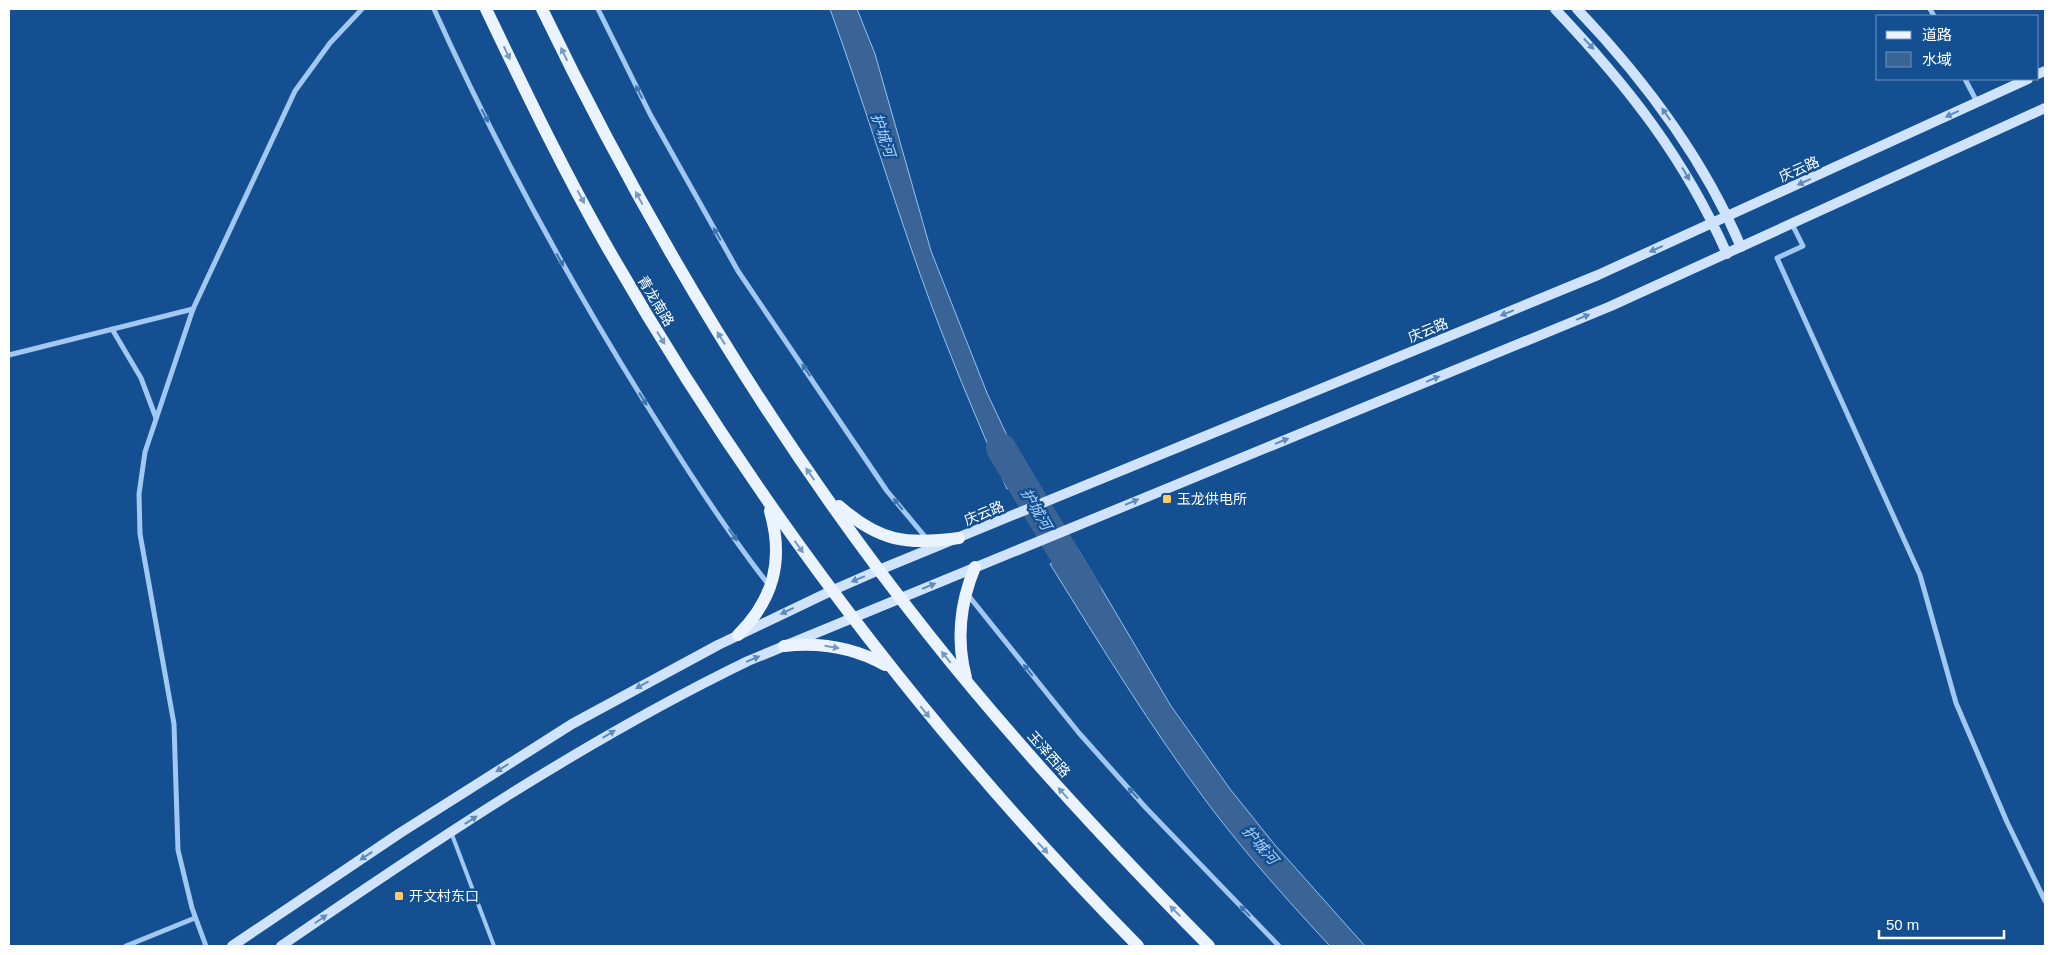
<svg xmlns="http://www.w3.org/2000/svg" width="2054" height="955" font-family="Helvetica,'Noto Sans SC',sans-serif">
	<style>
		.water { fill: #396495; stroke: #92c3f5 }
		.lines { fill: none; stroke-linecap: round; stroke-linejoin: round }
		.river { stroke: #396495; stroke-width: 30 }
		.lane { stroke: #a0c8f1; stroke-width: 4 }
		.street { stroke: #a0c8f1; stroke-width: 5 }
		.secondary { stroke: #cfe4fc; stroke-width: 10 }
		.primary { stroke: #ebf3ff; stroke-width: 12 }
		.oneway { fill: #5e8bbc }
		.oneway2 { fill: #7499c2 }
		.oneway3 { fill: #3d73ae }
		.poi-dot { fill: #ffcc61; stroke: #134f91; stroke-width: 2 }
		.labels { text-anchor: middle; stroke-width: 5; stroke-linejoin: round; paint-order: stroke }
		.street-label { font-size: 14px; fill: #fff; stroke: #134f91 }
		.poi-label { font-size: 14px; fill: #fff; stroke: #134f91; text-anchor: start }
		.water-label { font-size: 15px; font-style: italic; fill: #acd2f8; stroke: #134f91 }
	</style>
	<rect width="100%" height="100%" fill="#134f91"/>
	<g class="water">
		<path d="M 830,9 L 857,9 L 875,54 L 931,251 L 987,393 L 1028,480 L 1007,489 C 976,418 946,347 920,274 C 889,186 862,97 830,9 Z"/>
		<path d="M 1078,549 L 1171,706 L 1230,789 L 1275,845 L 1365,946 L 1330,946 C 1288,901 1246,854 1209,805 C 1151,728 1101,646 1050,564 Z"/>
	</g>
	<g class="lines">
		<polyline class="river" points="1001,448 1086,591"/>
		<polyline class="lane" points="451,832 494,946"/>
		<g class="street">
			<path d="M 434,9 C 494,142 564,272 641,396 C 681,460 722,525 768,584"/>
			<polyline points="598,9 650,114 738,271 887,491 927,539"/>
			<polyline points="1930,9 1934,16"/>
			<polyline points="1965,79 1977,102"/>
			<polyline points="1792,224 1803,246 1777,258 1920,575 1956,703 2007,822 2045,901"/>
			<polyline points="112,329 141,378 156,418"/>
			<polyline points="9,355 193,309"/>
			<polyline points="968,595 1079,733 1146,808 1279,946"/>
			<polyline points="126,946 195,918"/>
			<polyline points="206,946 192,908 178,850 174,724 140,534 139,494 145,452 193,309 295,91 330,43 362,9"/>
		</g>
		<g class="secondary">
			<path d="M 1555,9 C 1627,85 1684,157 1727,254"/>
			<path d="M 1577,9 C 1644,79 1703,157 1741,247"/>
			<polyline points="2038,74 2045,71"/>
			<polyline points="232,946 400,833 572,724 718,645 831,591 879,570 1598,275 2028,79"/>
			<path d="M 281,946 C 431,843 583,741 748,661 L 1611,306 L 2045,108"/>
		</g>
		<g class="primary">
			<path d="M 486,9 C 524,88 562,168 606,245 C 754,504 929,734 1138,946"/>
			<path d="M 542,9 C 649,231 776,442 929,635 C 1016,745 1111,847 1209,946"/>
			<path d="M 839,506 C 880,542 906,545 959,538"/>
			<path d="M 738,635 C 774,599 784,560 770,511"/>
			<path d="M 784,646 C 819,642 853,647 885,665"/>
			<path d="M 966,678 C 956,640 960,603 975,567"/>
		</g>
	</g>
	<defs><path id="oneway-solid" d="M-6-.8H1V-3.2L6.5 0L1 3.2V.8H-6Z" transform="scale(1.25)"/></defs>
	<g class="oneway">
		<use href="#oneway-solid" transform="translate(1589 44) rotate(47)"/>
		<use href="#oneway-solid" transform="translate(1666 114) rotate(-125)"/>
		<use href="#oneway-solid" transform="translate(1952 114) rotate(155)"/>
		<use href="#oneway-solid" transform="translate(1686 174) rotate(59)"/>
		<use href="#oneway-solid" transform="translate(1804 182) rotate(156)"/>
		<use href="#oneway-solid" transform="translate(1656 249) rotate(156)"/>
		<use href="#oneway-solid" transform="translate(1507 313) rotate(158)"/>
		<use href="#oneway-solid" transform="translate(1583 317) rotate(-22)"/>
		<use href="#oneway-solid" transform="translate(1433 379) rotate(-22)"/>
		<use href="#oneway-solid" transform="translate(1282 441) rotate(-22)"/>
		<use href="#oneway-solid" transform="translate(1132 502) rotate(-23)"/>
		<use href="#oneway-solid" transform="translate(858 579) rotate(157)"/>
		<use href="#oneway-solid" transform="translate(929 586) rotate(-22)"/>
		<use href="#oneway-solid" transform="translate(787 611) rotate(155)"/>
		<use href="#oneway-solid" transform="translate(753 659) rotate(-23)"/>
		<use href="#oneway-solid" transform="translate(642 685) rotate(151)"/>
		<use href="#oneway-solid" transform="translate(609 734) rotate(-31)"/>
		<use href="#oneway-solid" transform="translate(502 768) rotate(148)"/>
		<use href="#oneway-solid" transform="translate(471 820) rotate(-33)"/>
		<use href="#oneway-solid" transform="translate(366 856) rotate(146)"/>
		<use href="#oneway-solid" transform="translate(321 919) rotate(-35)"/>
	</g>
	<g class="oneway2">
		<use href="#oneway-solid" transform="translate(507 53) rotate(64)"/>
		<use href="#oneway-solid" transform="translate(564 54) rotate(-116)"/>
		<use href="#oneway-solid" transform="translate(581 197) rotate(62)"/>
		<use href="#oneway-solid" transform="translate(639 198) rotate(-118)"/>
		<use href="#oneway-solid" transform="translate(661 338) rotate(58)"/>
		<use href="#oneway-solid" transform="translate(721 338) rotate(-122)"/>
		<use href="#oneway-solid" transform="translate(810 474) rotate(-125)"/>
		<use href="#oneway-solid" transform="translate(799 547) rotate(54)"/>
		<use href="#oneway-solid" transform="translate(832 647) rotate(9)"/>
		<use href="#oneway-solid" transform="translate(946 657) rotate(-129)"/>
		<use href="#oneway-solid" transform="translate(925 712) rotate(51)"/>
		<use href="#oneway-solid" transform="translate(1063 793) rotate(-132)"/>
		<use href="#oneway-solid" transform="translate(1043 848) rotate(47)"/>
		<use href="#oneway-solid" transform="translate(1175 911) rotate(-135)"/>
	</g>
	<g class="oneway3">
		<use href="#oneway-solid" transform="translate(639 92) rotate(-117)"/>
		<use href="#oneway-solid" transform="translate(485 116) rotate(63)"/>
		<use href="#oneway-solid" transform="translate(717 234) rotate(-120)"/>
		<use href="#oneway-solid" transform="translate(560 260) rotate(61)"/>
		<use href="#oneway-solid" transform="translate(806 370) rotate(-124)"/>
		<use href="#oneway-solid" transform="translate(643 399) rotate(58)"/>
		<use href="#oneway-solid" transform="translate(898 504) rotate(-129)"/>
		<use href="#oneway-solid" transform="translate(733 535) rotate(55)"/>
		<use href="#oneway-solid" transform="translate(1028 670) rotate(-129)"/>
		<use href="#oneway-solid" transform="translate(1133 793) rotate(-132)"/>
		<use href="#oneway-solid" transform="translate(1245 911) rotate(-134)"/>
	</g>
	<g class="poi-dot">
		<rect x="1162" y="494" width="10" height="10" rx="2.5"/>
		<rect x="394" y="891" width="10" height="10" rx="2.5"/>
	</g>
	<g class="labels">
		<g class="street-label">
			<text transform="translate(1799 169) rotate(-24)" y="5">庆云路</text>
			<text transform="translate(656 301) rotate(59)" y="5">青龙南路</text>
			<text transform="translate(1428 330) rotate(-22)" y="5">庆云路</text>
			<text transform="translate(984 513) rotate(-22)" y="5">庆云路</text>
			<text transform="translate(1049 754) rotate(49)" y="5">玉泽西路</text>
		</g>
		<g class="poi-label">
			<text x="1177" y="504">玉龙供电所</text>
			<text x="409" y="901">开文村东口</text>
		</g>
		<g class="water-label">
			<text transform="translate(883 135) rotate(71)" y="5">护城河</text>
			<text transform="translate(1036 509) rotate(60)" y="5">护城河</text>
			<text transform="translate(1260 845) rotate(49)" y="5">护城河</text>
		</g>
	</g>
	<rect width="2054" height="955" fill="none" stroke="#ffffff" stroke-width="20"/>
	<rect x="1876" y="15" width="162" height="65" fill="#134f91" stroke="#7195bd"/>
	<rect x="1886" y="31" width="25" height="8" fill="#ebf3ff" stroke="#7195bd"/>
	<text x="1922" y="40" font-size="15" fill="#ffffff">道路</text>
	<rect x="1886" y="52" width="25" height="15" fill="#396495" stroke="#7195bd"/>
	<text x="1922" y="65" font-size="15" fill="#ffffff">水域</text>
	<path d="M1879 930v8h125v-8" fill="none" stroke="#ffffff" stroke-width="2.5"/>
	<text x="1886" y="930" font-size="15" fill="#ffffff" stroke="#134f91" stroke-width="4" paint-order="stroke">50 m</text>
</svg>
